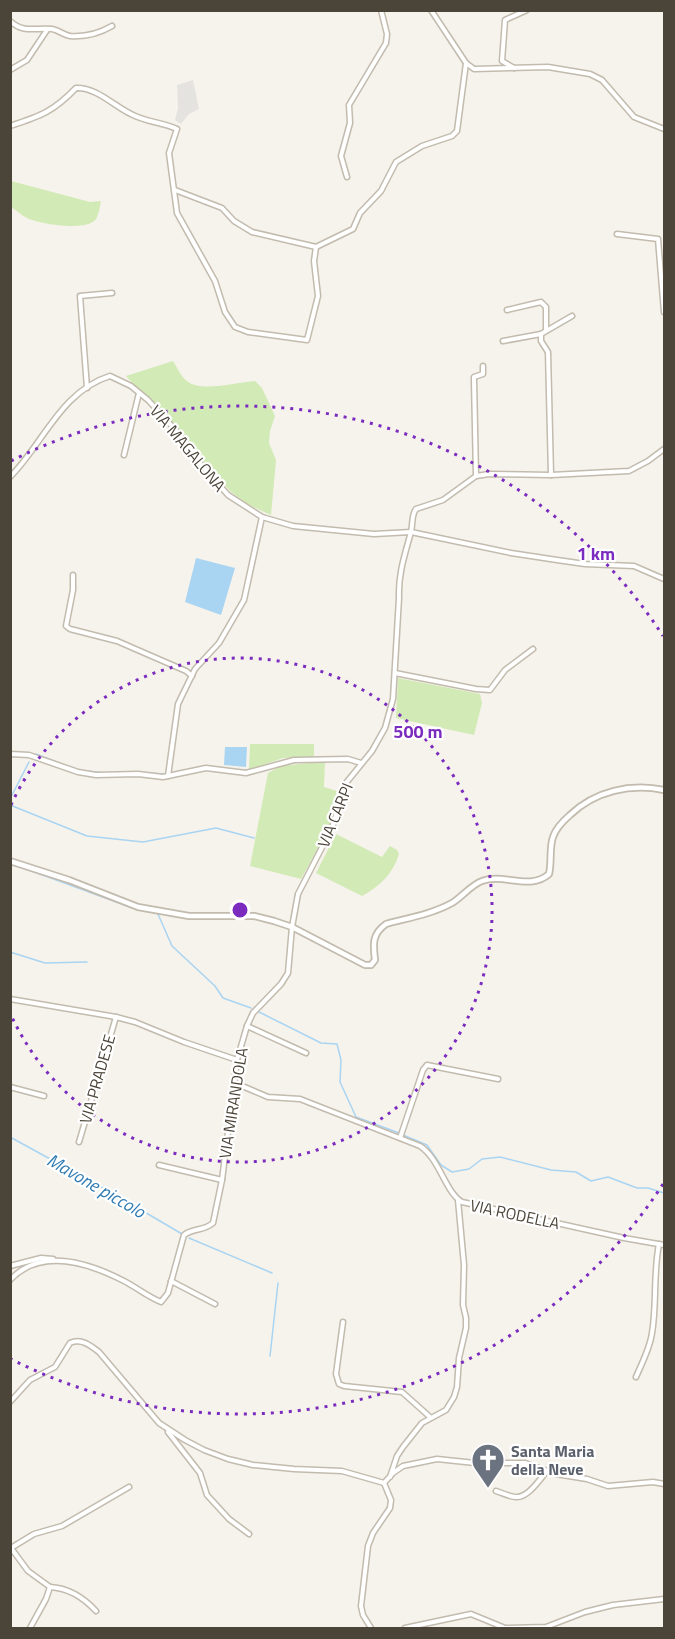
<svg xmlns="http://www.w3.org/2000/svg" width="675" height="1639" font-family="'Titillium Web',sans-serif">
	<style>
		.green { fill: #d2eab5 }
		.parking { fill: #e5e3e0 }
		.water { fill: #a9d4f2 }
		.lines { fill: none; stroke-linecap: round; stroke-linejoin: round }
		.stream { stroke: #a9d4f2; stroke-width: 1.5 }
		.minor-casing { stroke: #c2bbae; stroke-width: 7 }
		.tertiary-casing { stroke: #c2bbae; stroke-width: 8 }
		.minor { stroke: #fff; stroke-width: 4 }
		.tertiary { stroke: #fff; stroke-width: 4.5 }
		.ring { fill: none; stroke: #7b2cbf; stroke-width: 3; stroke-dasharray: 3 6 }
		.labels { text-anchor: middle; stroke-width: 4.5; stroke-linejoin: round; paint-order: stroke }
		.street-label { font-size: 16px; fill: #4b4439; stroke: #fff }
		.worship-label { font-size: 16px; font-weight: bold; fill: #5b616d; stroke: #fff; text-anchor: start }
		.water-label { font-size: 18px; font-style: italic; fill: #2e7ab2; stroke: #fff }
		.centre { fill: #7b2cbf; stroke: #fff; stroke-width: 3 }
		.ring-label { font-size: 18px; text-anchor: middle; font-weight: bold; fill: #7b2cbf; stroke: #fff; stroke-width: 4.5; stroke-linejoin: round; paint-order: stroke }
	</style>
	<rect width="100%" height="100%" fill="#f6f3ec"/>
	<g class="green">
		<path d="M 11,181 L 90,202 L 101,201 C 100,206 99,214 96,219 C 87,232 39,224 27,218 C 21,215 16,210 11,207 Z"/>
		<path d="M 173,361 C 177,367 181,377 187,381 C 201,393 237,382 255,381 L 262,388 L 275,416 L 270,431 L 269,443 L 276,460 L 271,515 L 249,505 L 231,492 L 126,376 Z"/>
		<polygon points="398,678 480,694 482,703 474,735 396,718"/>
		<polygon points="250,744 314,744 314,757 283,758 249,770"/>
		<polygon points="325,761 324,787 340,792 329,828 301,879 250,866 268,773 281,766"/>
		<path d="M 336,834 L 382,857 L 390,846 L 397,850 L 399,854 C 393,874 380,886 362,896 L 316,873 Z"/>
	</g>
	<polygon class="parking" points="193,80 199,109 189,114 181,124 175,120 178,108 177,85"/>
	<g class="water">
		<polygon points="196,558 235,568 221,615 185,602"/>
		<polygon points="225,747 247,747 246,767 224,765"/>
	</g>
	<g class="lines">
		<g class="stream">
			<polyline points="36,754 78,770 105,773"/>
			<polyline points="176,772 207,766 224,768"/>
			<polyline points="149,773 163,774"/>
			<polyline points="10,799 29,762"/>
			<polyline points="10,805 87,836 143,842 216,828 254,838"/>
			<path d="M 10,864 C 51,877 90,893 130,907"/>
			<polyline points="145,910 158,914 172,946 215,986 223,998 251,1008"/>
			<polyline points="10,952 45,963 87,962"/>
			<polyline points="257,1011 321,1043 337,1044 341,1060 340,1082 356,1117 399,1133"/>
			<polyline points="403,1135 427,1145 441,1165 452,1172 469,1169 482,1159 500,1157 551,1170 576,1172 591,1181 608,1177 637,1188 648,1188 664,1193"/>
			<polyline points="10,1137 114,1194 182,1234"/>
			<polyline points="189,1238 272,1273"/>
			<polyline points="270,1356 278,1283"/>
		</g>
		<g class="minor-casing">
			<g id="minor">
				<polyline points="431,10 466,63 474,69 548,67 590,74 602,80 634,117 664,129"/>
				<path d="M 10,21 C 24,34 36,27 52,29 C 58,30 64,35 70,36 C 84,37 100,33 112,26"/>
				<polyline points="514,68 502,61 505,20 527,10"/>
				<polyline points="10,70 27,60 47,30"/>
				<path d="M 10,126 C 41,116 54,111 76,88 C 96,87 114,106 131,114 C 145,122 162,122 177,129 L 169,153 L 177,213 L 215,281 L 225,312 L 235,327 L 248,332 L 307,340 L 318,296 L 314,261 L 316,247"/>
				<polyline points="347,177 341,156 350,123 349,105 386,43 387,34 381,10"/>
				<polyline points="175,190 222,208 234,221 252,232 316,247 353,229 360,213 381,191 396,162 422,146 452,136 457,131 466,63"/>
				<polyline points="617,234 658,239 664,312"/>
				<polyline points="507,310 541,302 546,307 546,329"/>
				<polyline points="503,341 541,334"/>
				<polyline points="87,388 80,296 112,293"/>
				<polyline points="124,455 139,393"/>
				<polyline points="551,475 548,352 541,341 541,334 572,316"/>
				<polyline points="476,476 474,380 474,377 483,374 483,366"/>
				<path d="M 10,477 C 43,444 61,391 110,376 L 131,386 L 148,400 L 180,435 L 188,450 L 228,495 L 262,517 L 293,526 L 374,534 L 411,532 L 511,553 L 557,560 L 585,564 L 634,566 L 664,579"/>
				<polyline points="73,575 73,590 66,626 70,629 117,641 186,671 192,676"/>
				<polyline points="395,673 476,689 490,690 505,670 533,649"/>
				<polyline points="10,754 29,755 78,772 96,775 138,774 163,777 206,768 246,773 294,760 348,759 361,763"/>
				<polyline points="168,776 178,704 195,669 219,643 244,600 262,517"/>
				<polyline points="10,999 116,1017 135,1022 184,1042 237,1060"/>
				<polyline points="247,1026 306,1053"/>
				<path d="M 235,1083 L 268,1097 L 300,1099 L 420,1146 C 440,1159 445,1192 462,1202 L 624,1238 L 664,1245"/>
				<polyline points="10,1087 44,1096"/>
				<polyline points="400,1138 423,1070 427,1065 498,1079"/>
				<polyline points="79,1142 116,1017"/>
				<polyline points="159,1165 222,1180"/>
				<polyline points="10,1266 41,1258 53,1259"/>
				<path d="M 10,1280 C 41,1247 89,1263 124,1281 C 136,1287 148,1297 161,1302 L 168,1293 L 184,1235 C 193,1228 204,1231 213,1223 L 222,1180 L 237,1060 L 247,1026 L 253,1013 L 281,984 L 288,973 L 292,927 L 298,894 L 332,828 L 346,783 L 372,751 L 385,728 L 393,699 L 399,598 C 398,574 405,554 411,532 C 413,524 411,516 416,509 L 443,500 L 476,476 L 489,474 L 551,475 L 629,471 L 648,461 L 664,449"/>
				<polyline points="171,1281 215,1304"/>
				<polyline points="343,1322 336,1374 339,1384 344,1386 402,1392 430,1417"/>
				<path d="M 636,1377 C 642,1363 650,1348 652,1333 C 657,1304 653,1274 659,1244"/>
				<path d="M 10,1402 L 30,1380 L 55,1367 L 70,1343 C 81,1338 90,1345 99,1352 L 159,1423 L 185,1440 L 204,1450 L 228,1459 L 253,1465 L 294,1469 L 342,1471 L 384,1483"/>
				<polyline points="168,1432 200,1473 207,1495 229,1519 249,1534"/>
				<polyline points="390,1477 397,1456 403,1447 422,1423 446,1410 454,1397 457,1387 459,1358 466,1328 466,1318 463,1305 464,1265 458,1200"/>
				<polyline points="384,1483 393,1473 403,1466 437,1459 475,1463 525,1463 556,1474 587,1479 608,1486 653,1482 664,1484"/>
				<path d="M 496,1491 C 502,1493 510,1497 516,1497 C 528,1498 540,1479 547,1471"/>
				<polyline points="11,1548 34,1534 62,1526 129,1487"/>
				<polyline points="11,1548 28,1571 50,1587 46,1599 30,1628"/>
				<path d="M 50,1587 C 68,1588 84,1598 96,1611"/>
				<polyline points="371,1628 363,1615 361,1606 368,1546 373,1533 390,1508 391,1500 384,1483"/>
				<polyline points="405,1628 471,1614 505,1628 546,1627 585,1612 613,1605 664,1599"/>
			</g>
		</g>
		<g class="tertiary-casing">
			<path id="tertiary" d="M 10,861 L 69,880 L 138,907 L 189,916 L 254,916 L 274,921 L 292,927 L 365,965 L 371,965 L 375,960 C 373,944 372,934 386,924 C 408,918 432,914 452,903 C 462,897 471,885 482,881 C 504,873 530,891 549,874 C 552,862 549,848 553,837 C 556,828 563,821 570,815 C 595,791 631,783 664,790"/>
		</g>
		<use href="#minor" class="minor"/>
		<use href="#tertiary" class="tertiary"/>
	</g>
	<g class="ring">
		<path d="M11 805A252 252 0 1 1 11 1015"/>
		<path d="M663 1184A504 504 0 0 1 11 1359M11 461A504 504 0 0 1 663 636"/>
	</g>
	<defs>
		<g id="church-pin" transform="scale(1.725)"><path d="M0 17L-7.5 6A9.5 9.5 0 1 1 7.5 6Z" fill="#6b7280" stroke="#fff"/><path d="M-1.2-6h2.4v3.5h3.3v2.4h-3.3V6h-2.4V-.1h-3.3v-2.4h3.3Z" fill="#fff"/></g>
	</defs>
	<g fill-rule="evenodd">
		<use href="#church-pin" x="488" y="1460"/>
	</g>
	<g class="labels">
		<g class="street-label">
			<text transform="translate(188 448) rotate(50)" y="6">VIA MAGALONA</text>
			<text transform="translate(335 815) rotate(-68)" y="6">VIA CARPI</text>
			<text transform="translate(97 1079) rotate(-74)" y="6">VIA PRADESE</text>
			<text transform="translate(233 1103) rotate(-81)" y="6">VIA MIRANDOLA</text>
			<text transform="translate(515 1214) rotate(12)" y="6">VIA RODELLA</text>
		</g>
		<g class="worship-label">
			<text x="511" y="1457">Santa Maria<tspan x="511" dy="18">della Neve</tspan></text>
		</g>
		<g class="water-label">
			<text transform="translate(96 1186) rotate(30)" y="6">Mavone piccolo</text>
		</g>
	</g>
	<circle cx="240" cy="910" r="9" class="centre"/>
	<g class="ring-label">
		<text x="596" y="560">1 km</text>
		<text x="418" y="738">500 m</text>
	</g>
	<rect width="675" height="1639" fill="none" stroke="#4b4439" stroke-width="24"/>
</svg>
